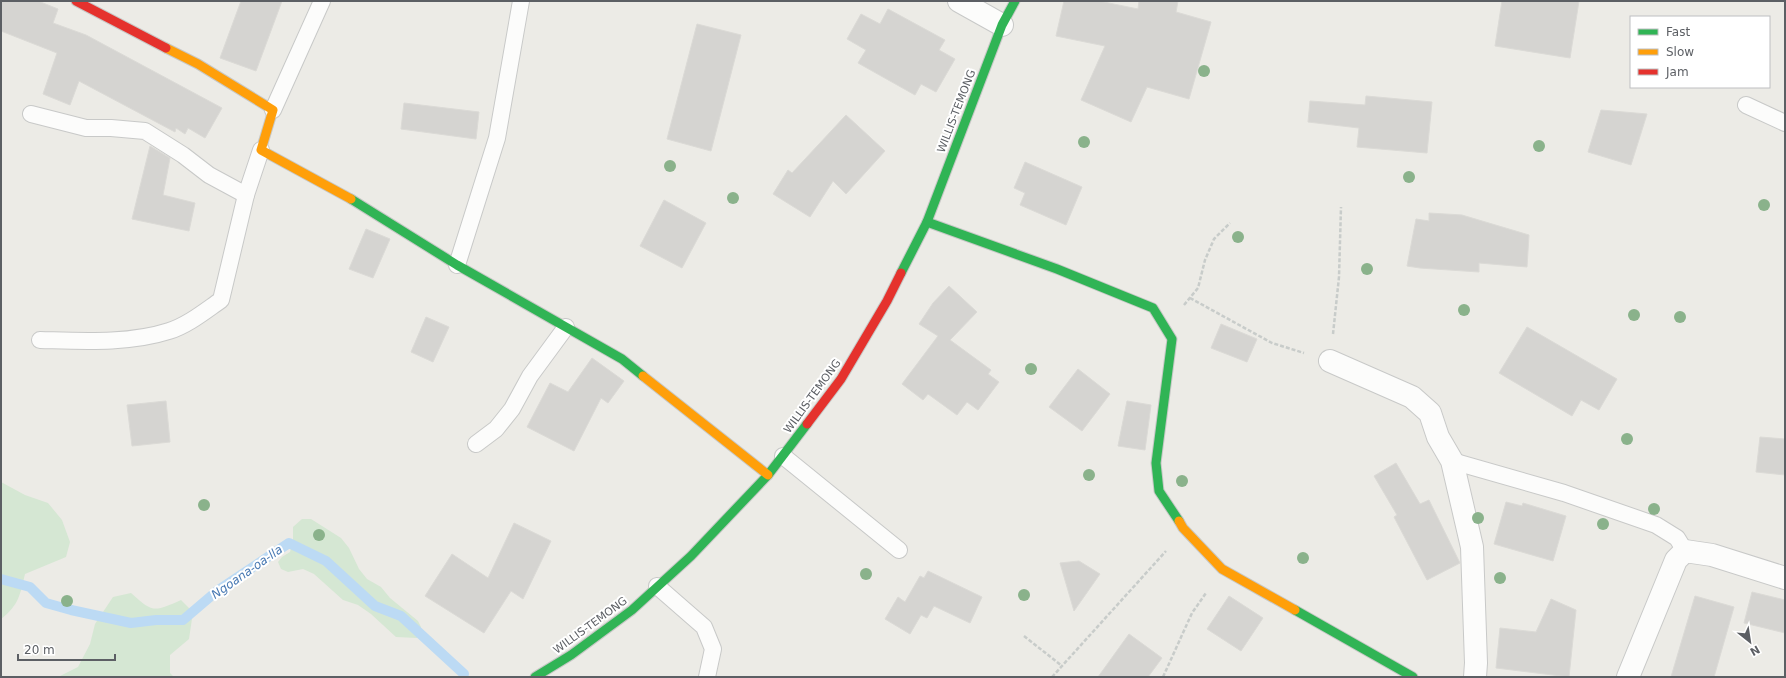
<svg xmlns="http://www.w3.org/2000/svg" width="1786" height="678" font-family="'DejaVu Sans',sans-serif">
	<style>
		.green { fill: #d5e7d3 }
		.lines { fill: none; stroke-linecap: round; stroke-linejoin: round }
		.stream { stroke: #bcdaf4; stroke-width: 10 }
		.building { fill: #d5d4d1; stroke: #dbdad6 }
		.lane-casing { stroke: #c8c9c8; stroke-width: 18 }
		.street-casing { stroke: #c8c9c8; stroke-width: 24 }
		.fast-casing { stroke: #c7c8c6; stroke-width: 11 }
		.slow-casing { stroke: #c7c8c6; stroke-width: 11 }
		.jam-casing { stroke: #c7c8c6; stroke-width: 11 }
		.path { stroke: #c8ccca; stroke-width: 2.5; stroke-dasharray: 4 2; stroke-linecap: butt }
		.lane { stroke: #fcfcfb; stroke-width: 16 }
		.street { stroke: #fcfcfb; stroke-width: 22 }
		.fast { stroke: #30b455; stroke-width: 9 }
		.slow { stroke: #ff9f0a; stroke-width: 9 }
		.jam { stroke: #e5322d; stroke-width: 9 }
		.tree { fill: #8ab28b }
		.labels { text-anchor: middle; stroke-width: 4; stroke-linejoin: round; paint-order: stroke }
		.street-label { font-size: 11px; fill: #5c5f64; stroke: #fff }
		.water-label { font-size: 12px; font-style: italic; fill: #4879b3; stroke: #fff }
	</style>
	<rect width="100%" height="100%" fill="#ecebe6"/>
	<g class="green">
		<path d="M 1,482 L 25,495 L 48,503 L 62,520 L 70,542 L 66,557 L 25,574 C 20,595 19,605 1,619 Z"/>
		<polygon points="302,519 311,519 341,538 349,548 359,569 367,579 381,587 390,598 418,621 421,627 417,638 396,637 371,614 358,605 343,600 314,574 303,569 288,572 281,569 278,562 282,557 290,552 293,540 293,527"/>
		<path d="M 131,593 C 153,613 154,612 181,600 L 193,612 L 189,639 L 170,655 L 170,673 L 174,677 L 58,677 L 78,667 L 90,644 L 95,624 L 113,597 Z"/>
	</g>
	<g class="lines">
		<polyline class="stream" points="1,579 30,587 46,603 71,610 131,623 156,620 183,620 217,591 289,543 326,561 375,606 401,616 464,674"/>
	</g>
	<g class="building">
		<polygon points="1,1 38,1 58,9 53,23 86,35 222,108 205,138 188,128 185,134 176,128 175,132 79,81 70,105 43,94 57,53 1,31"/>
		<polygon points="241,1 282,1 256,71 220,58"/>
		<polygon points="1064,1 1099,1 1138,9 1139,1 1178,1 1176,12 1211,22 1189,99 1147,87 1131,122 1081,100 1105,46 1056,36"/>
		<polygon points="1502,1 1579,1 1570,58 1495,46"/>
		<polygon points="888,9 945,40 939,50 955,59 936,92 921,84 915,95 858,63 866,50 847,39 861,14 880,24"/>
		<polygon points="697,24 741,35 711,151 667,139"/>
		<polygon points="1366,96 1432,102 1427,153 1357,147 1359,128 1308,122 1310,101 1365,105"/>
		<polygon points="404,103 479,112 476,139 401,129"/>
		<polygon points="1601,110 1647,114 1631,165 1588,152"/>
		<polygon points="846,115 885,151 846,194 833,181 810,217 773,194 788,170 792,173"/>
		<polygon points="150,146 170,158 163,195 195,203 189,231 132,219"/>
		<polygon points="1025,162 1082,187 1066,225 1020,205 1025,193 1014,188"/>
		<polygon points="664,200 706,223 682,268 640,246"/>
		<polygon points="1429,213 1462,215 1529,235 1527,267 1479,263 1479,272 1420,268 1407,266 1416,219 1429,221"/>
		<polygon points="366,229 390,239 373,278 349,269"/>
		<polygon points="949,286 977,312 950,340 991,370 988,374 999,382 978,410 967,402 957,415 928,394 923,400 902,384 938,336 919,324 933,303"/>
		<polygon points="426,317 449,327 433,362 411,352"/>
		<polygon points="1221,324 1257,339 1247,362 1211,348"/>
		<polygon points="1527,327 1617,379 1599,410 1581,400 1572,416 1499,373"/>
		<polygon points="592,358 624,381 608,403 601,398 574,451 527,427 550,383 568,392"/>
		<polygon points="1078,369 1110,394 1082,431 1049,407"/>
		<polygon points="166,401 170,442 132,446 127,405"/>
		<polygon points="1127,401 1151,405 1145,450 1118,446"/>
		<polygon points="1760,437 1785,439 1785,475 1756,472"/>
		<polygon points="1396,463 1420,504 1429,500 1460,563 1427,580 1394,517 1397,515 1374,476"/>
		<polygon points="1506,502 1522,506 1523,503 1566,516 1553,561 1494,544"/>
		<polygon points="514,523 551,541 523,599 511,591 484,633 425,596 452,554 488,578"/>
		<polygon points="1079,561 1100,574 1074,611 1060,563"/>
		<polygon points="928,571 982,597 970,623 934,606 927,618 921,615 910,634 885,619 898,597 905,602 920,576 924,578"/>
		<polygon points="1752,592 1785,600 1785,633 1744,623"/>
		<polygon points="1229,596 1263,618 1241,651 1207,629"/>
		<polygon points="1695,596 1734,607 1714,677 1671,677"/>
		<polygon points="1551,599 1576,610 1569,677 1496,668 1500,628 1536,632"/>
		<polygon points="1129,634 1162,658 1148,677 1098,677"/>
	</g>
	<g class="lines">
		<g class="lane-casing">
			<g id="lane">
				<polyline points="1746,105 1785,123"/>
				<polyline points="273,110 322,1"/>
				<polyline points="31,114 86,128 111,128 145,131 183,155 209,175 246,195"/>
				<polyline points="457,265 497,138 521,1"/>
				<path d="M 40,340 C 81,341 129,344 169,331 C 188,325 205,311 221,300 L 246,195 L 261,150"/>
				<polyline points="476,444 496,429 512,409 530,376 566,327"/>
				<polyline points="783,456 899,550"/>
				<polyline points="1452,461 1564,493 1656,525 1677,538 1685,551"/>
				<polyline points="657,586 704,627 713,649 707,677"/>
			</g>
		</g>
		<g class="street-casing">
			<g id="street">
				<polyline points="959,1 1002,25"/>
				<polyline points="1330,361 1412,397 1430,413 1438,437 1452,461 1472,547 1476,663 1475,677"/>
				<polyline points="1628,677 1676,560 1685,551 1712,555 1785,578"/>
			</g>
		</g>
		<g class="fast-casing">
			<g id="fast">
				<polyline points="351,199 457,265 622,359 643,376"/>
				<polyline points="927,222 1057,269 1153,308 1172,339 1156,463 1159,491 1179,521"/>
				<polyline points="901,273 927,222 1002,25 1015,1"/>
				<polyline points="1295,610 1413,677"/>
				<polyline points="535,677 571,655 632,610 691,556 768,475 807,424"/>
			</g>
		</g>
		<g class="slow-casing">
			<g id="slow">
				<polyline points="166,48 198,64 273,110 261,150 351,199"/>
				<polyline points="643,376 768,475"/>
				<polyline points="1179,521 1183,528 1222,569 1295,610"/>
			</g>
		</g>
		<g class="jam-casing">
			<g id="jam">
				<polyline points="76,1 166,48"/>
				<polyline points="807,424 841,379 887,301 901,273"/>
			</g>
		</g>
		<g class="path">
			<polyline points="1190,298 1272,343 1304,353"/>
			<polyline points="1184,305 1198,288 1205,260 1214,239 1230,223"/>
			<polyline points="1333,334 1339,277 1341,207"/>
			<polyline points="1024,636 1062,666"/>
			<polyline points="1052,677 1166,551"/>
			<polyline points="1163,677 1192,613 1206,593"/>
		</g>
		<use href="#lane" class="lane"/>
		<use href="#street" class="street"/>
		<use href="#fast" class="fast"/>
		<use href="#slow" class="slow"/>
		<use href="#jam" class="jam"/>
	</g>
	<g class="tree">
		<circle cx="1204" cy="71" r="6"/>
		<circle cx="1084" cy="142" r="6"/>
		<circle cx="1539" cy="146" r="6"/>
		<circle cx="670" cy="166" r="6"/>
		<circle cx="1409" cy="177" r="6"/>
		<circle cx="733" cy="198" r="6"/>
		<circle cx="1764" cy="205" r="6"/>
		<circle cx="1238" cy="237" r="6"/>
		<circle cx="1367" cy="269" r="6"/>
		<circle cx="1464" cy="310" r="6"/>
		<circle cx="1634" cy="315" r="6"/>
		<circle cx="1680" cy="317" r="6"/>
		<circle cx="1031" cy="369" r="6"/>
		<circle cx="1627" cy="439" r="6"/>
		<circle cx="1089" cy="475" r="6"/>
		<circle cx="1182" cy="481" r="6"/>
		<circle cx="204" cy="505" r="6"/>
		<circle cx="1654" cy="509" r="6"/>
		<circle cx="1478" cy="518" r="6"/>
		<circle cx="1603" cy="524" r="6"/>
		<circle cx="319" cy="535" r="6"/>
		<circle cx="1303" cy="558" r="6"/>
		<circle cx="866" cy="574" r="6"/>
		<circle cx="1500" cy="578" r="6"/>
		<circle cx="1024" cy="595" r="6"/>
		<circle cx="67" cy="601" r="6"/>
	</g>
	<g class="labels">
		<g class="street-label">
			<text transform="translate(956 111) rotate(-69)" y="4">WILLIS-TEMONG</text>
			<text transform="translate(812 396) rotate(-54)" y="4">WILLIS-TEMONG</text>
			<text transform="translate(590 625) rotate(-36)" y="4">WILLIS-TEMONG</text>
		</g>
		<g class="water-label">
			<text transform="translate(247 572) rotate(-35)" y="4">Ngoana-oa-lla</text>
		</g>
	</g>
	<rect width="1786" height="678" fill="none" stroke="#5c5f64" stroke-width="4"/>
	<rect x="1630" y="16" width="140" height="72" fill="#ffffff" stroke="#bebfc1"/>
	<rect x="1638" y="29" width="20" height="6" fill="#30b455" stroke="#bebfc1"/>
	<text x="1666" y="36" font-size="12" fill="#5c5f64">Fast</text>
	<rect x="1638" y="49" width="20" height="6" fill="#ff9f0a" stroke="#bebfc1"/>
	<text x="1666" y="56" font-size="12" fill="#5c5f64">Slow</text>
	<rect x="1638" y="69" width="20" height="6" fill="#e5322d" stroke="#bebfc1"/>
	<text x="1666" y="76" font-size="12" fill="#5c5f64">Jam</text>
	<g transform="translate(1750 642) rotate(150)" stroke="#ffffff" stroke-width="3" paint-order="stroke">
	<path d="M0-3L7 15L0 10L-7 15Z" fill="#5c5f64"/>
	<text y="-6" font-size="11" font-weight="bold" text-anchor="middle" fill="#5c5f64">N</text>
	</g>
	<path d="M18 654v6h97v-6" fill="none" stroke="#5c5f64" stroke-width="2"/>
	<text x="24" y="654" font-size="12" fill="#5c5f64" stroke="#ffffff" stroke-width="3" paint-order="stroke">20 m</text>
</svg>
